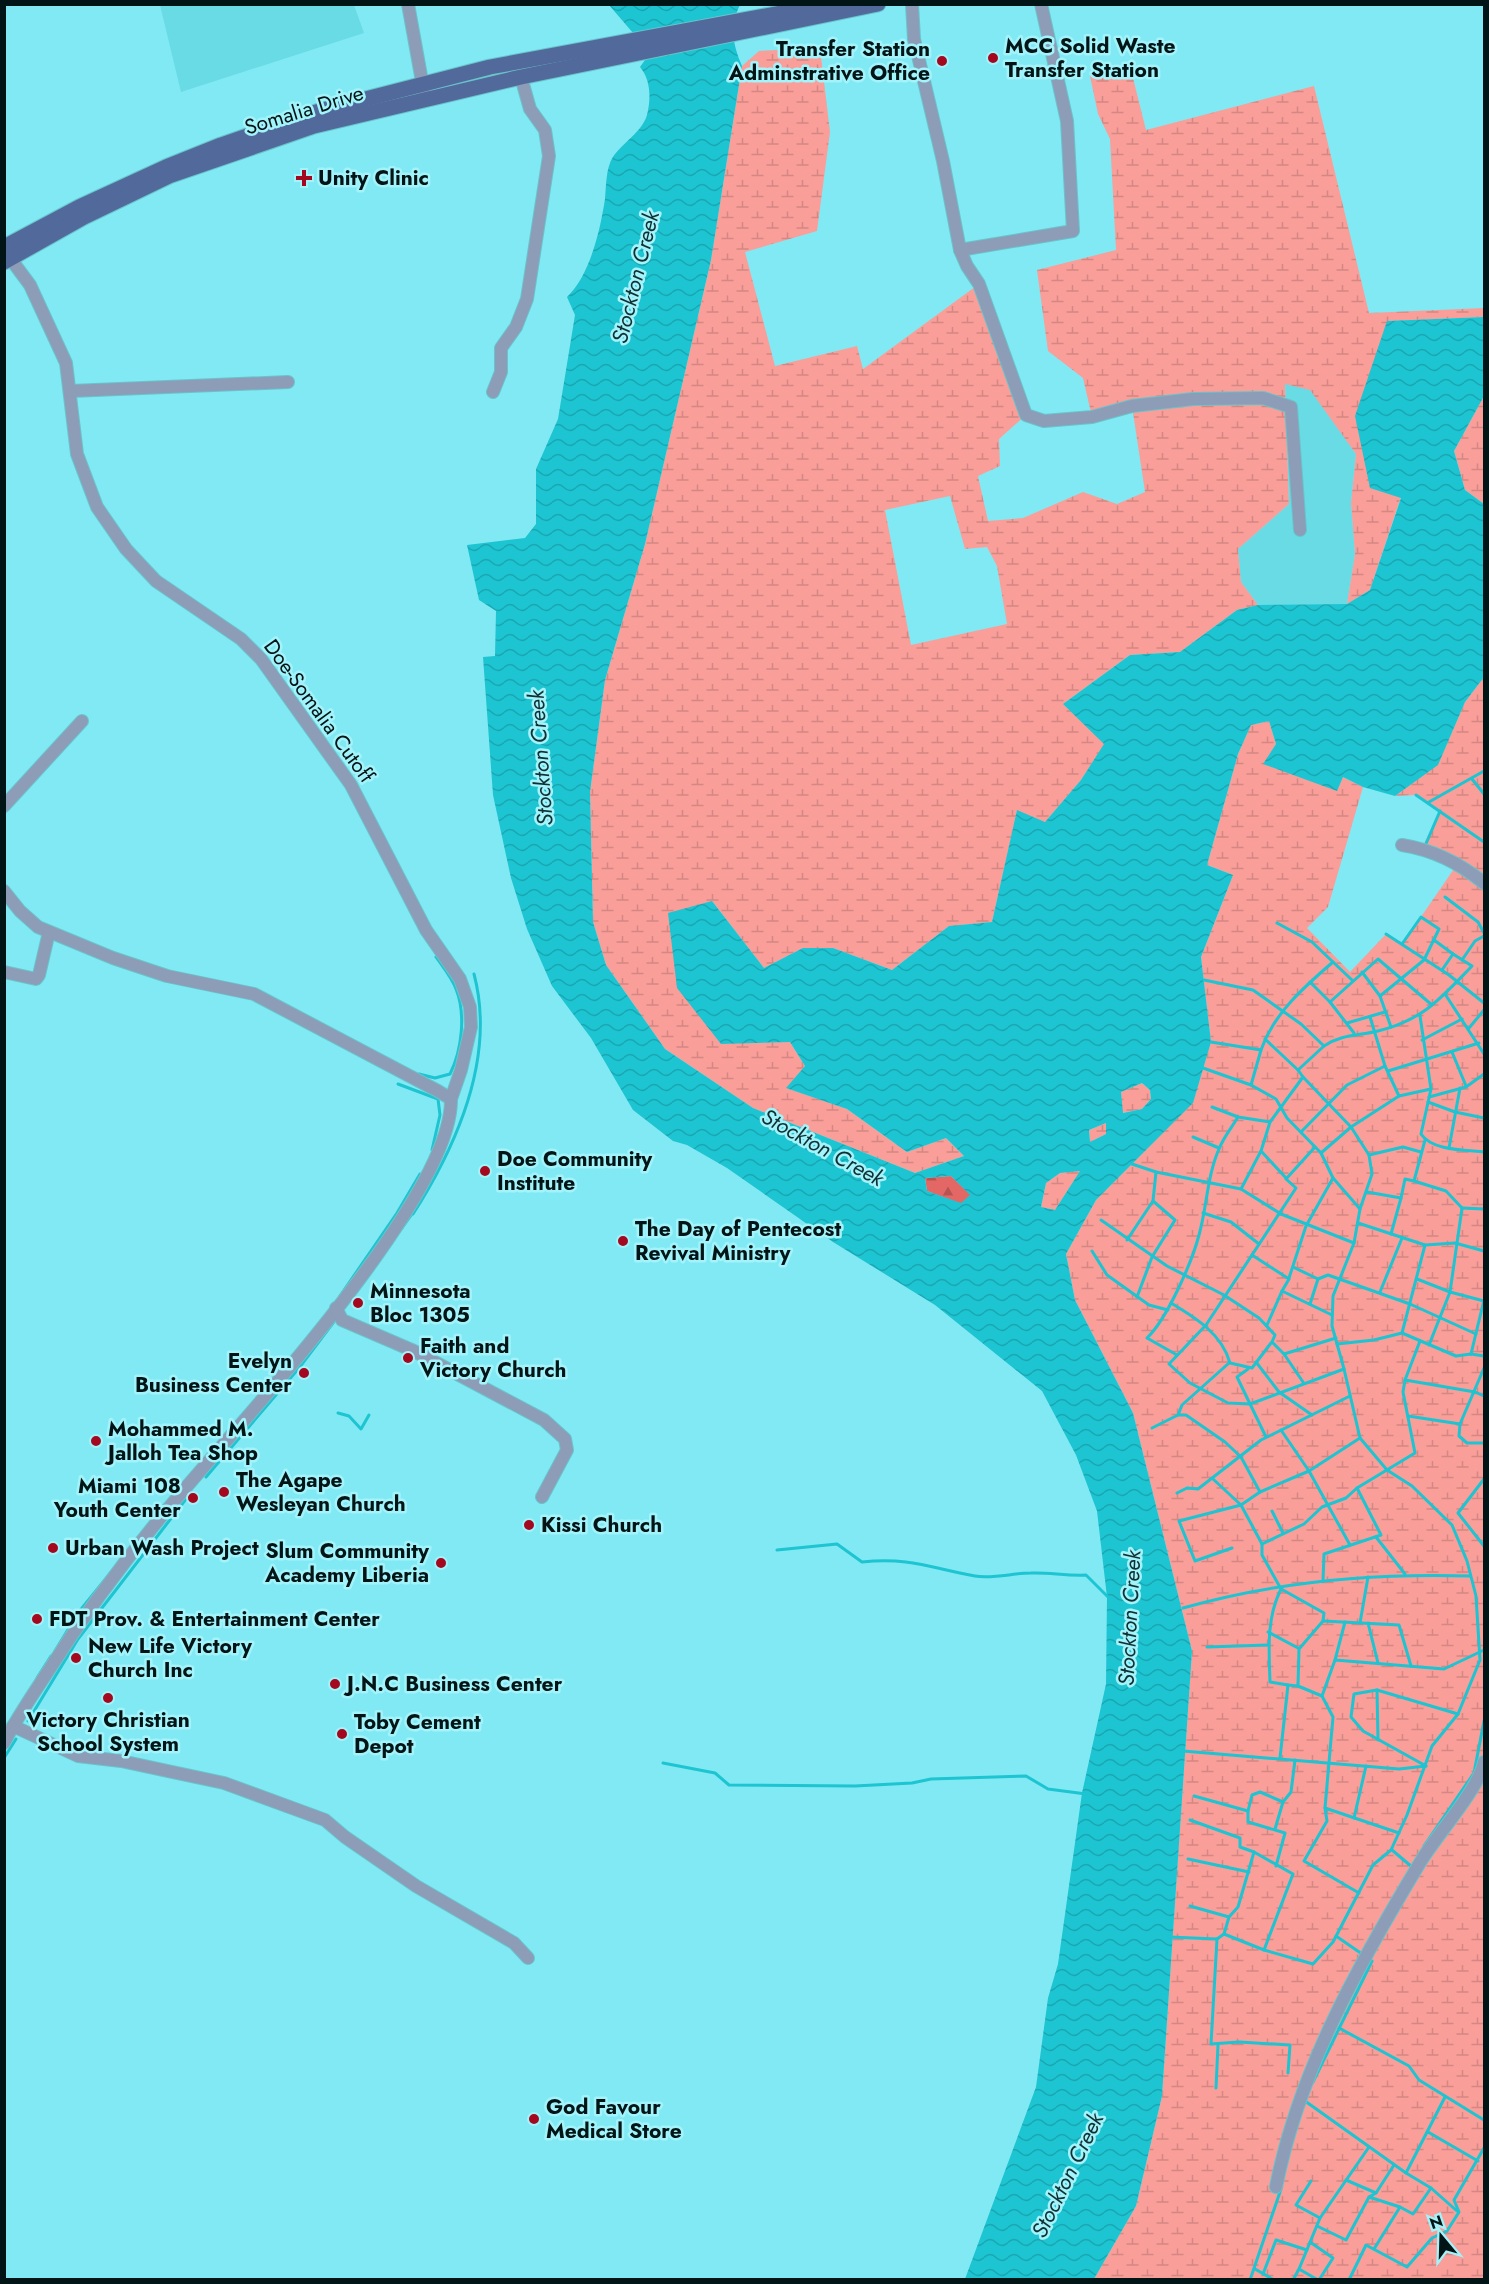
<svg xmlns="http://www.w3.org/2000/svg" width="1489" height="2284" font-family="Jost,sans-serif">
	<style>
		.built { fill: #68dbe5 }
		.forest { fill: url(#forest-firs) }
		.wetland { fill: url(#wetland-marsh); fill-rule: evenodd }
		.water { fill: url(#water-waves); fill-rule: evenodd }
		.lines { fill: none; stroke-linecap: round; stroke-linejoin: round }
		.stream { stroke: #1dc4d1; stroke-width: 3 }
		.minor-casing { stroke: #6ac3cb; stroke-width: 14 }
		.major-casing { stroke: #6ac3cb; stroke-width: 17 }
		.minor { stroke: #8d9cb7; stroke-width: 12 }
		.major { stroke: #516a9b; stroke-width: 15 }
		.poi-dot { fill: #a4081f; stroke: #a3f3fb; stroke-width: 2 }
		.labels { text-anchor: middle; stroke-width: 5; stroke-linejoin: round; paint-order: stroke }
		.poi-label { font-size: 21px; font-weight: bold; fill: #011517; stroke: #a3f3fb; text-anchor: start }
		.street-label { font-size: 21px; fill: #011517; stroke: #a3f3fb }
		.water-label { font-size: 22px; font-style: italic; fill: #103033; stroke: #a3f3fb }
	</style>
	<defs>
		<pattern id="forest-firs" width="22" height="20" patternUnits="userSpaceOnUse" patternTransform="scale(1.5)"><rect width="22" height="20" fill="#e36865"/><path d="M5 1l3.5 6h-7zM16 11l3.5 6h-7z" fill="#b65452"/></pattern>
		<pattern id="wetland-marsh" width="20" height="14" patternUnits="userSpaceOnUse" patternTransform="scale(1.5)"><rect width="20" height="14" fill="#fa9e99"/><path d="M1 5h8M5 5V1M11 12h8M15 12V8" fill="none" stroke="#d48783"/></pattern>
		<pattern id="water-waves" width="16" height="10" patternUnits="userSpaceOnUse" patternTransform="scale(1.5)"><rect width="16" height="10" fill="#1dc4d1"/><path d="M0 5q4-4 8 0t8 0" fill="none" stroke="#19a8b3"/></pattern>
	</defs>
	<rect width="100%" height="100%" fill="#81e9f3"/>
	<g class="built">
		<polygon points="160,5 354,5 364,33 181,92"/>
		<polygon points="1285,383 1310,389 1356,454 1351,503 1355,554 1347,604 1258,605 1241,582 1238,549 1289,504"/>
	</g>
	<polygon class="forest" points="951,1176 971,1195 961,1204 927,1191 925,1178"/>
	<g class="wetland">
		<path d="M 820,48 L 830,132 L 817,231 L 745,252 L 775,366 L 857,346 L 863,369 L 979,284 L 1026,415 L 999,439 L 1000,466 L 978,476 L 988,521 L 1023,518 L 1083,492 L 1117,504 L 1145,492 L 1132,406 L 1092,417 L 1083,378 L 1048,351 L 1037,270 L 1116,250 L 1110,139 L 1098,114 L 1090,76 L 1130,66 L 1146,130 L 1314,86 L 1369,313 L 1484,308 L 1484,317 L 1387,321 L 1401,497 L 1370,590 L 1347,604 L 1355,554 L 1351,503 L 1356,454 L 1310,390 L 1285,384 L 1289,504 L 1238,549 L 1241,582 L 1258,605 L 1237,610 L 1180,652 L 1130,655 L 1063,704 L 1105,743 L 1081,780 L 1045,822 L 1017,811 L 992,922 L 949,926 L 892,970 L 833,948 L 803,948 L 764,968 L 712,901 L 721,1043 L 790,1042 L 805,1066 L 787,1088 L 847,1109 L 907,1152 L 946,1138 L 964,1156 L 915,1173 L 753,1108 L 665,1049 L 606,965 L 593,922 L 590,792 L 605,680 L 645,544 L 711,260 L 742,66 L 759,51 ZM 950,496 L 965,549 L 987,547 L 997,566 L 1007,624 L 911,645 L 885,510 Z"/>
		<polygon points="1484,396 1484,504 1465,490 1454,451"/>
		<polygon points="1484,677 1484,2279 1094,2279 1136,2206 1162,2096 1192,1651 1133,1413 1075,1300 1066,1254 1096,1200 1193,1102 1211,1042 1201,957 1233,875 1207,865 1238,754 1251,725 1269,721 1276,744 1264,764 1337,790 1343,777 1363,787 1328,907 1307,928 1350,972 1386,934 1403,943 1458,863 1422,848 1440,810 1416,795 1395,796 1438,764 1465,702"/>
		<polygon points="1142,1083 1150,1090 1151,1099 1142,1109 1122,1113 1121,1092"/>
		<polygon points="1106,1123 1106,1134 1090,1142 1089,1130"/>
		<polygon points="1081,1170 1055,1210 1041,1207 1046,1183 1060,1173"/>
	</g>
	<path class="water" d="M 609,5 L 740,5 C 729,26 733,45 742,66 L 711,260 L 645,544 L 605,680 L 590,792 L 593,922 L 606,965 L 665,1049 L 753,1108 L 915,1173 L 964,1156 L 946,1138 L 907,1152 L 847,1109 L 786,1088 L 805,1066 L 790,1042 L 721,1044 L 677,988 L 668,913 L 712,901 L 764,968 L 803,948 L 833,948 L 892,970 L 949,926 L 992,922 L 1017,810 L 1045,822 L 1081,780 L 1104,744 L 1063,704 L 1130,655 L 1180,652 L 1237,610 L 1258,605 L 1347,604 L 1370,590 L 1401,498 L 1370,488 L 1355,416 L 1387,321 L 1484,317 L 1484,396 L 1454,451 L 1465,490 L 1484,504 L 1484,677 L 1465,702 L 1438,765 L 1395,796 L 1363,787 L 1343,777 L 1337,791 L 1263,764 L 1276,744 L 1269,721 L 1251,725 L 1238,754 L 1207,865 L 1233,875 L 1201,957 L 1211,1042 L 1193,1103 L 1096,1200 L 1066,1254 L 1075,1300 L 1133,1413 L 1192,1651 L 1162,2096 L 1136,2206 L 1094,2279 L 965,2279 L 1036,2087 L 1048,1998 L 1058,1964 L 1082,1793 L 1106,1684 L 1107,1597 L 1097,1511 L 1076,1455 L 1042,1391 L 935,1305 L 833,1242 L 727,1168 L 687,1145 L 673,1141 L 633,1110 L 591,1038 L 552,986 L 527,929 L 511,878 L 493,795 L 483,657 L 495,656 L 496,611 L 479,600 L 467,545 L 525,538 L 536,524 L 536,469 L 558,419 L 575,315 L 567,297 C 590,275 600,231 605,199 C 606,188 606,173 610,163 C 617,145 641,135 647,115 C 651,99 651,80 640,67 L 645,60 L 639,40 ZM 1142,1083 L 1150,1090 L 1151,1099 L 1142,1109 L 1123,1113 L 1121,1092 ZM 1106,1123 L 1106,1134 L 1090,1142 L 1089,1130 ZM 1080,1171 L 1055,1210 L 1041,1207 L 1046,1183 L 1060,1173 ZM 951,1176 L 970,1195 L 961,1203 L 927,1191 L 925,1178 Z"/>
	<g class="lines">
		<g class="stream">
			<polyline points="1472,779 1484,794"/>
			<polyline points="1416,795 1484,842"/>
			<polyline points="1429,802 1484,771"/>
			<polyline points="1425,846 1440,811"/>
			<polyline points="1445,897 1478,922 1484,933"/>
			<polyline points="1386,934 1449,975 1484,1003"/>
			<polyline points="1434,940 1453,954 1442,970"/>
			<polyline points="1462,960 1475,941 1484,936"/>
			<polyline points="1333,962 1352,980"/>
			<polyline points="1362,972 1380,996 1391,1027"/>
			<polyline points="1204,980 1253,990 1301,1024 1324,1046 1298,1070 1303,1077 1270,1122 1261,1151 1241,1189"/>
			<polyline points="1310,982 1330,1002 1354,1033"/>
			<polyline points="1445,994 1484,1054"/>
			<polyline points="1380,996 1424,960 1439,929 1421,917 1402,944"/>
			<polyline points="1330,1002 1378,959 1432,1005"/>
			<path d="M 1420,1016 L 1431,1089 L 1421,1134 C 1432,1151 1466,1150 1484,1152"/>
			<polyline points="1347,1023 1385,1012"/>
			<polyline points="1469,1028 1484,1010"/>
			<polyline points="1265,1039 1298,1070"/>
			<polyline points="1422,1040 1462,1019"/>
			<polyline points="1211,1042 1261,1050 1251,1085"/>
			<path d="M 1324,1046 C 1342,1034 1358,1036 1378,1031 C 1423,1020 1440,999 1472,966 L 1453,954"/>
			<path d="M 1261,1050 C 1274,1013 1304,987 1333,962 L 1312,942 L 1277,923"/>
			<polyline points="1452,1052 1466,1086"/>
			<polyline points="1203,1068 1251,1085 1276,1099 1287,1118 1321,1153 1333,1178 1360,1209 1354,1243"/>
			<polyline points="1388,1071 1479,1043"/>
			<path d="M 419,1074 L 435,1078 L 450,1074 C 462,1050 466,1014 456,989 C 452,978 443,967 436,957"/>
			<polyline points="1303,1077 1351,1127 1369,1155 1403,1147 1421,1152"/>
			<polyline points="398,1084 438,1099 440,1115 432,1150"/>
			<polyline points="1399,1096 1431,1089"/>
			<polyline points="1429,1097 1466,1087 1484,1074"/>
			<polyline points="1428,1102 1455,1112 1484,1118"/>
			<polyline points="1212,1107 1238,1117"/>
			<polyline points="1301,1132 1347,1085 1385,1066"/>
			<polyline points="1193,1137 1219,1148"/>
			<polyline points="1425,1140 1414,1181 1446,1191 1462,1208 1450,1292 1429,1345"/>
			<polyline points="1315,1147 1286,1179 1296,1188 1206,1325 1169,1364 1190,1383 1228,1403 1250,1404 1344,1369"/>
			<polyline points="1449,1148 1460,1088"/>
			<polyline points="1261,1151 1286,1178"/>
			<polyline points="1321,1153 1351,1127 1399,1096 1385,1066 1370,1017"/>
			<polyline points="1132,1164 1156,1172 1241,1189 1281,1214 1354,1243 1333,1296 1332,1326 1344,1369 1360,1438 1387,1470 1412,1486 1452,1525 1467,1561 1476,1596 1480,1660 1458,1714 1432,1746 1407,1815 1391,1850 1373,1865 1333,1942 1313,1964 1264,1950 1224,1934 1217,1939 1169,1937"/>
			<polyline points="1367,1192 1401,1198 1391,1234"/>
			<polyline points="1401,1198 1405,1179 1414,1181"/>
			<polyline points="1462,1208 1484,1209"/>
			<polyline points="1360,1209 1372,1174 1369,1155"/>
			<polyline points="1203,1213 1231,1222 1259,1244"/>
			<path d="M 413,1214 C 457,1145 496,1057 474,974"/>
			<polyline points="1101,1220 1167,1266 1224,1295 1259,1318 1275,1335 1272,1342 1284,1354 1303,1382"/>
			<polyline points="1358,1223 1425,1245 1402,1333"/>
			<polyline points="402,1228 412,1214"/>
			<polyline points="1127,1240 1153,1201 1156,1172"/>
			<polyline points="1425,1245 1455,1243 1484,1251"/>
			<polyline points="1092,1251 1107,1275 1149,1305 1168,1310"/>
			<polyline points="1252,1255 1289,1279 1282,1291 1332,1315"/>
			<polyline points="1293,1267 1318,1279 1310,1304"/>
			<polyline points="1289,1278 1306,1226 1333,1178"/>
			<polyline points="1318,1279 1328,1275 1410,1304 1476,1334"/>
			<polyline points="1417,1279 1450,1292 1484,1301"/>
			<polyline points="1380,1292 1402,1238"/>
			<polyline points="340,1296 397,1213 420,1174"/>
			<polyline points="1137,1297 1152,1257 1175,1220 1153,1201"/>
			<path d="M 1171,1303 C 1196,1318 1222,1334 1230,1363 L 1252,1368 L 1271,1343"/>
			<polyline points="1267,1325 1282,1291"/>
			<polyline points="1337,1344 1374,1340 1402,1333 1456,1356 1471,1354 1484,1356"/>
			<polyline points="1284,1354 1336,1338"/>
			<polyline points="1471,1354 1484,1300"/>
			<path d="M 1177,1355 L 1147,1338 C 1167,1319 1192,1262 1199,1235 C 1207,1207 1207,1176 1219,1149 C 1223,1138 1232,1127 1238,1117 L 1270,1122"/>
			<polyline points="1256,1362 1279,1392 1312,1415"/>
			<polyline points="1484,1368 1460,1424 1459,1436 1467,1443 1484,1443"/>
			<polyline points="1248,1369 1237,1377 1266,1437"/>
			<polyline points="1405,1380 1475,1392 1484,1396"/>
			<polyline points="338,1413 349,1416 361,1429 369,1415"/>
			<polyline points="1178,1415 1182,1405 1229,1363"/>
			<polyline points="1408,1416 1460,1424"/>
			<polyline points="1152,1428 1178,1415 1186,1415 1225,1442 1241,1457 1260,1492"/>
			<polyline points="1281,1430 1309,1471 1350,1545"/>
			<polyline points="206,1477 299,1368 336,1319"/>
			<path d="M 1213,1479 L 1241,1505 L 1262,1544 L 1262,1555 L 1281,1589 C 1266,1619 1269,1650 1270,1682 L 1288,1685"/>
			<polyline points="1484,1479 1458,1513 1484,1546"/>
			<polyline points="1177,1493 1187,1488 1198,1489 1261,1440 1350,1396"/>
			<polyline points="1272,1511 1283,1533"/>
			<polyline points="1376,1537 1405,1574"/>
			<polyline points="1262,1544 1304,1524 1322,1507 1346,1498 1357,1488"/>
			<polyline points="1232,1548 1195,1561 1179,1521 1241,1505 1260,1492 1309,1471 1360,1438"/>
			<path d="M 777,1550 L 837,1544 L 862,1562 C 909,1557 931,1568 975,1576 C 993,1579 1013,1573 1031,1573 C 1048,1572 1066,1576 1086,1575 L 1108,1597"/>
			<polyline points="1323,1581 1324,1554 1381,1535 1357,1488 1415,1453 1403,1392 1405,1380 1420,1341"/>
			<path d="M 1183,1608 C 1278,1581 1372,1573 1470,1576"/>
			<polyline points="1323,1621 1399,1625 1411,1666"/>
			<polyline points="1360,1623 1368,1577"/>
			<polyline points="1368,1623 1378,1663"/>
			<polyline points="1268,1632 1298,1648"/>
			<polyline points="1207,1647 1268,1645"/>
			<polyline points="55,1651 78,1613 112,1571"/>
			<polyline points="1335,1660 1345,1622"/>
			<polyline points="37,1678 51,1656"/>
			<polyline points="1298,1686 1322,1696 1333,1717 1325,1808 1399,1833"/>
			<polyline points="1377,1690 1378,1740"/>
			<polyline points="1322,1696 1335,1660 1444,1669 1484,1650"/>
			<polyline points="28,1721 78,1639 186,1499"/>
			<polyline points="1183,1751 1399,1769 1426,1766"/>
			<polyline points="4,1758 16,1739"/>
			<polyline points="1280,1758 1288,1685 1298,1686 1299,1649 1323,1621 1324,1613 1283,1590"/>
			<polyline points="663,1763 715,1773 729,1785 855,1786 912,1783 931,1779 1026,1776 1048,1789 1086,1794"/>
			<polyline points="1426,1766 1363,1731 1351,1717 1354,1694 1377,1690 1458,1714"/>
			<polyline points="1194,1796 1248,1811 1252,1795 1260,1792 1283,1802"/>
			<polyline points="1325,1808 1327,1821 1304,1861 1359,1893"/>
			<polyline points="1248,1811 1248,1822 1285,1833 1276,1866"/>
			<polyline points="1354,1818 1366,1766"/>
			<polyline points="1190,1820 1240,1838 1240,1847 1254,1852 1238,1907 1229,1917 1224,1934"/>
			<polyline points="1275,1829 1283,1802 1291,1792 1295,1760"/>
			<polyline points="1424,1846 1474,1773 1484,1721"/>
			<polyline points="1392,1850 1412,1867"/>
			<polyline points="1254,1852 1293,1874 1264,1950"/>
			<polyline points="1188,1859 1249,1872"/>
			<polyline points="1190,1906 1229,1917"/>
			<polyline points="1336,1936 1362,1954"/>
			<polyline points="1217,1939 1211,2044 1239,2042 1290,2045 1288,2073"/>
			<polyline points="1339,2028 1409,2066 1419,2080 1484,2120"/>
			<polyline points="1313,2082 1372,1961 1367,1958"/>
			<polyline points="1216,2088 1218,2045"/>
			<polyline points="1305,2101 1406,2173 1431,2188 1457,2211"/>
			<polyline points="1428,2132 1478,2161"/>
			<polyline points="1406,2173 1445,2097"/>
			<polyline points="1346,2180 1376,2193 1394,2165"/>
			<polyline points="1311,2181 1296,2205 1320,2218"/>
			<polyline points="1376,2193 1369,2197 1400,2207"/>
			<polyline points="1317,2226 1346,2240 1369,2197"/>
			<polyline points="1310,2242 1333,2258 1319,2280"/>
			<polyline points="1374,2249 1400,2207 1413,2214 1431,2188"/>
			<polyline points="1255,2269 1274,2280"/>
			<polyline points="1299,2269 1320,2218 1369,2147"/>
			<polyline points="1263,2274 1276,2240 1307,2250"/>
			<polyline points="1250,2280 1281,2189"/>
			<polyline points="1293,2280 1299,2269 1318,2280"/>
			<polyline points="1349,2280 1366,2245 1407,2267 1432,2238 1447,2231 1459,2212 1454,2200 1484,2148"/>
		</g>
		<g class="minor-casing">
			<g id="minor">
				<polyline points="408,4 425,98"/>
				<polyline points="912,4 914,39 943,161 960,250 967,266 979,284 1026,415 1044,421 1092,417 1132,406 1193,399 1263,398 1291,407 1300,530"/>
				<polyline points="960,250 1073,231 1067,121 1041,4"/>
				<polyline points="10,258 30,285 66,363 77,454 97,507 126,549 156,581 241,639 261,659 351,785 426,930 460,979 470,1007 471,1027 461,1070 451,1099"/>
				<polyline points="71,391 288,382"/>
				<polyline points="493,392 501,372 501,348 516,327 527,299 549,156 545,130 530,109 521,77"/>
				<polyline points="4,806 82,721"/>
				<path d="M 1402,845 C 1434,850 1459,863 1484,883"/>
				<path d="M 4,891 L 20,911 L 38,927 L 113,958 L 167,976 L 254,994 L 438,1091 L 451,1099 C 453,1195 248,1414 183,1491 C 133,1549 87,1610 47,1673 C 32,1696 16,1719 4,1743"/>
				<polyline points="4,972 36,979 39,975 49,932"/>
				<polyline points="336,1308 342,1320 414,1351 544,1420 565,1439 567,1450 542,1497"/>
				<polyline points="13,1726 78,1756 121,1761 224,1783 325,1820 345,1837 416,1886 514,1943 528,1958"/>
				<path d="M 1276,2187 C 1299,2070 1360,1962 1421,1861 C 1436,1836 1480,1787 1484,1762"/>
			</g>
		</g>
		<g class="major-casing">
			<g id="major">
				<polyline points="4,247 79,207 166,167 221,145 319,111 490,67 824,5"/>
				<polyline points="4,262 84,217 169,176 314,126 521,77 878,4"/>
			</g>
		</g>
		<use href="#minor" class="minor"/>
		<use href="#major" class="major"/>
	</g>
	<g class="poi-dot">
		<circle cx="993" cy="58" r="6"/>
		<circle cx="942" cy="61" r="6"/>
		<path d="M301 169h6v6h6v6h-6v6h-6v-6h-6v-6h6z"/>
		<circle cx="485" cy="1171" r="6"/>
		<circle cx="623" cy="1241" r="6"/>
		<circle cx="358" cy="1303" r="6"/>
		<circle cx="408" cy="1358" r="6"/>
		<circle cx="304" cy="1373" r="6"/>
		<circle cx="96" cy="1441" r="6"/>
		<circle cx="224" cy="1492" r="6"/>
		<circle cx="193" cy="1498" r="6"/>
		<circle cx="529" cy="1525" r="6"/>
		<circle cx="53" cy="1548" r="6"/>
		<circle cx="441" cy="1563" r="6"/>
		<circle cx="37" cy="1619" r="6"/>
		<circle cx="76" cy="1658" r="6"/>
		<circle cx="335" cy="1684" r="6"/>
		<circle cx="108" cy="1698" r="6"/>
		<circle cx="342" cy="1734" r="6"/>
		<circle cx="534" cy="2119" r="6"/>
	</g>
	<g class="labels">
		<g class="poi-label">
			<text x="1005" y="53">MCC Solid Waste<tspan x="1005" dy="24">Transfer Station</tspan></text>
			<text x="930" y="56" text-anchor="end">Transfer Station<tspan x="930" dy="24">Adminstrative Office</tspan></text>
			<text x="318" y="185">Unity Clinic</text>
			<text x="497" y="1166">Doe Community<tspan x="497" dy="24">Institute</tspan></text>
			<text x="635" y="1236">The Day of Pentecost<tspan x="635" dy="24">Revival Ministry</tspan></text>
			<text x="370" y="1298">Minnesota<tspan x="370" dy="24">Bloc 1305</tspan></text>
			<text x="420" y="1353">Faith and<tspan x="420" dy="24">Victory Church</tspan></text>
			<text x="292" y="1368" text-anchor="end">Evelyn<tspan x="292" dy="24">Business Center</tspan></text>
			<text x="108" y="1436">Mohammed M.<tspan x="108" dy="24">Jalloh Tea Shop</tspan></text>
			<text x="236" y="1487">The Agape<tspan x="236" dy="24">Wesleyan Church</tspan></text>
			<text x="181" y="1493" text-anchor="end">Miami 108<tspan x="181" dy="24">Youth Center</tspan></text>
			<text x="541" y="1532">Kissi Church</text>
			<text x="65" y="1555">Urban Wash Project</text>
			<text x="429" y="1558" text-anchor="end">Slum Community<tspan x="429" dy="24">Academy Liberia</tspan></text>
			<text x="49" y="1626">FDT Prov. &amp; Entertainment Center</text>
			<text x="88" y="1653">New Life Victory<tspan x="88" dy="24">Church Inc</tspan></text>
			<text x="347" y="1691">J.N.C Business Center</text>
			<text x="108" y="1727" text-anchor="middle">Victory Christian<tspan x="108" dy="24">School System</tspan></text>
			<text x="354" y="1729">Toby Cement<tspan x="354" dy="24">Depot</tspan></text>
			<text x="546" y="2114">God Favour<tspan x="546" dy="24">Medical Store</tspan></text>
		</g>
		<g class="street-label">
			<text transform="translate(304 110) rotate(-17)" y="7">Somalia Drive</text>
			<text transform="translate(319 711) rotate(54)" y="7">Doe-Somalia Cutoff</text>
		</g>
		<g class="water-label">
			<text transform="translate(635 277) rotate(-76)" y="8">Stockton Creek</text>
			<text transform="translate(540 758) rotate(-94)" y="8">Stockton Creek</text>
			<text transform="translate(823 1147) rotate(29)" y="8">Stockton Creek</text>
			<text transform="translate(1129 1618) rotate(-87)" y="8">Stockton Creek</text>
			<text transform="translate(1067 2175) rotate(-64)" y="8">Stockton Creek</text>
		</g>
	</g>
	<rect width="1489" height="2284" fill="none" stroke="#011517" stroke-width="12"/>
	<g transform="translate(1441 2236) rotate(341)" stroke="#a3f3fb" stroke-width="4.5" paint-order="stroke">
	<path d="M0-4.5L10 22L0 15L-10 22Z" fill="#011517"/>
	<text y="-9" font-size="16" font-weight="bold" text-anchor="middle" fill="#011517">N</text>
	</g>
</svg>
